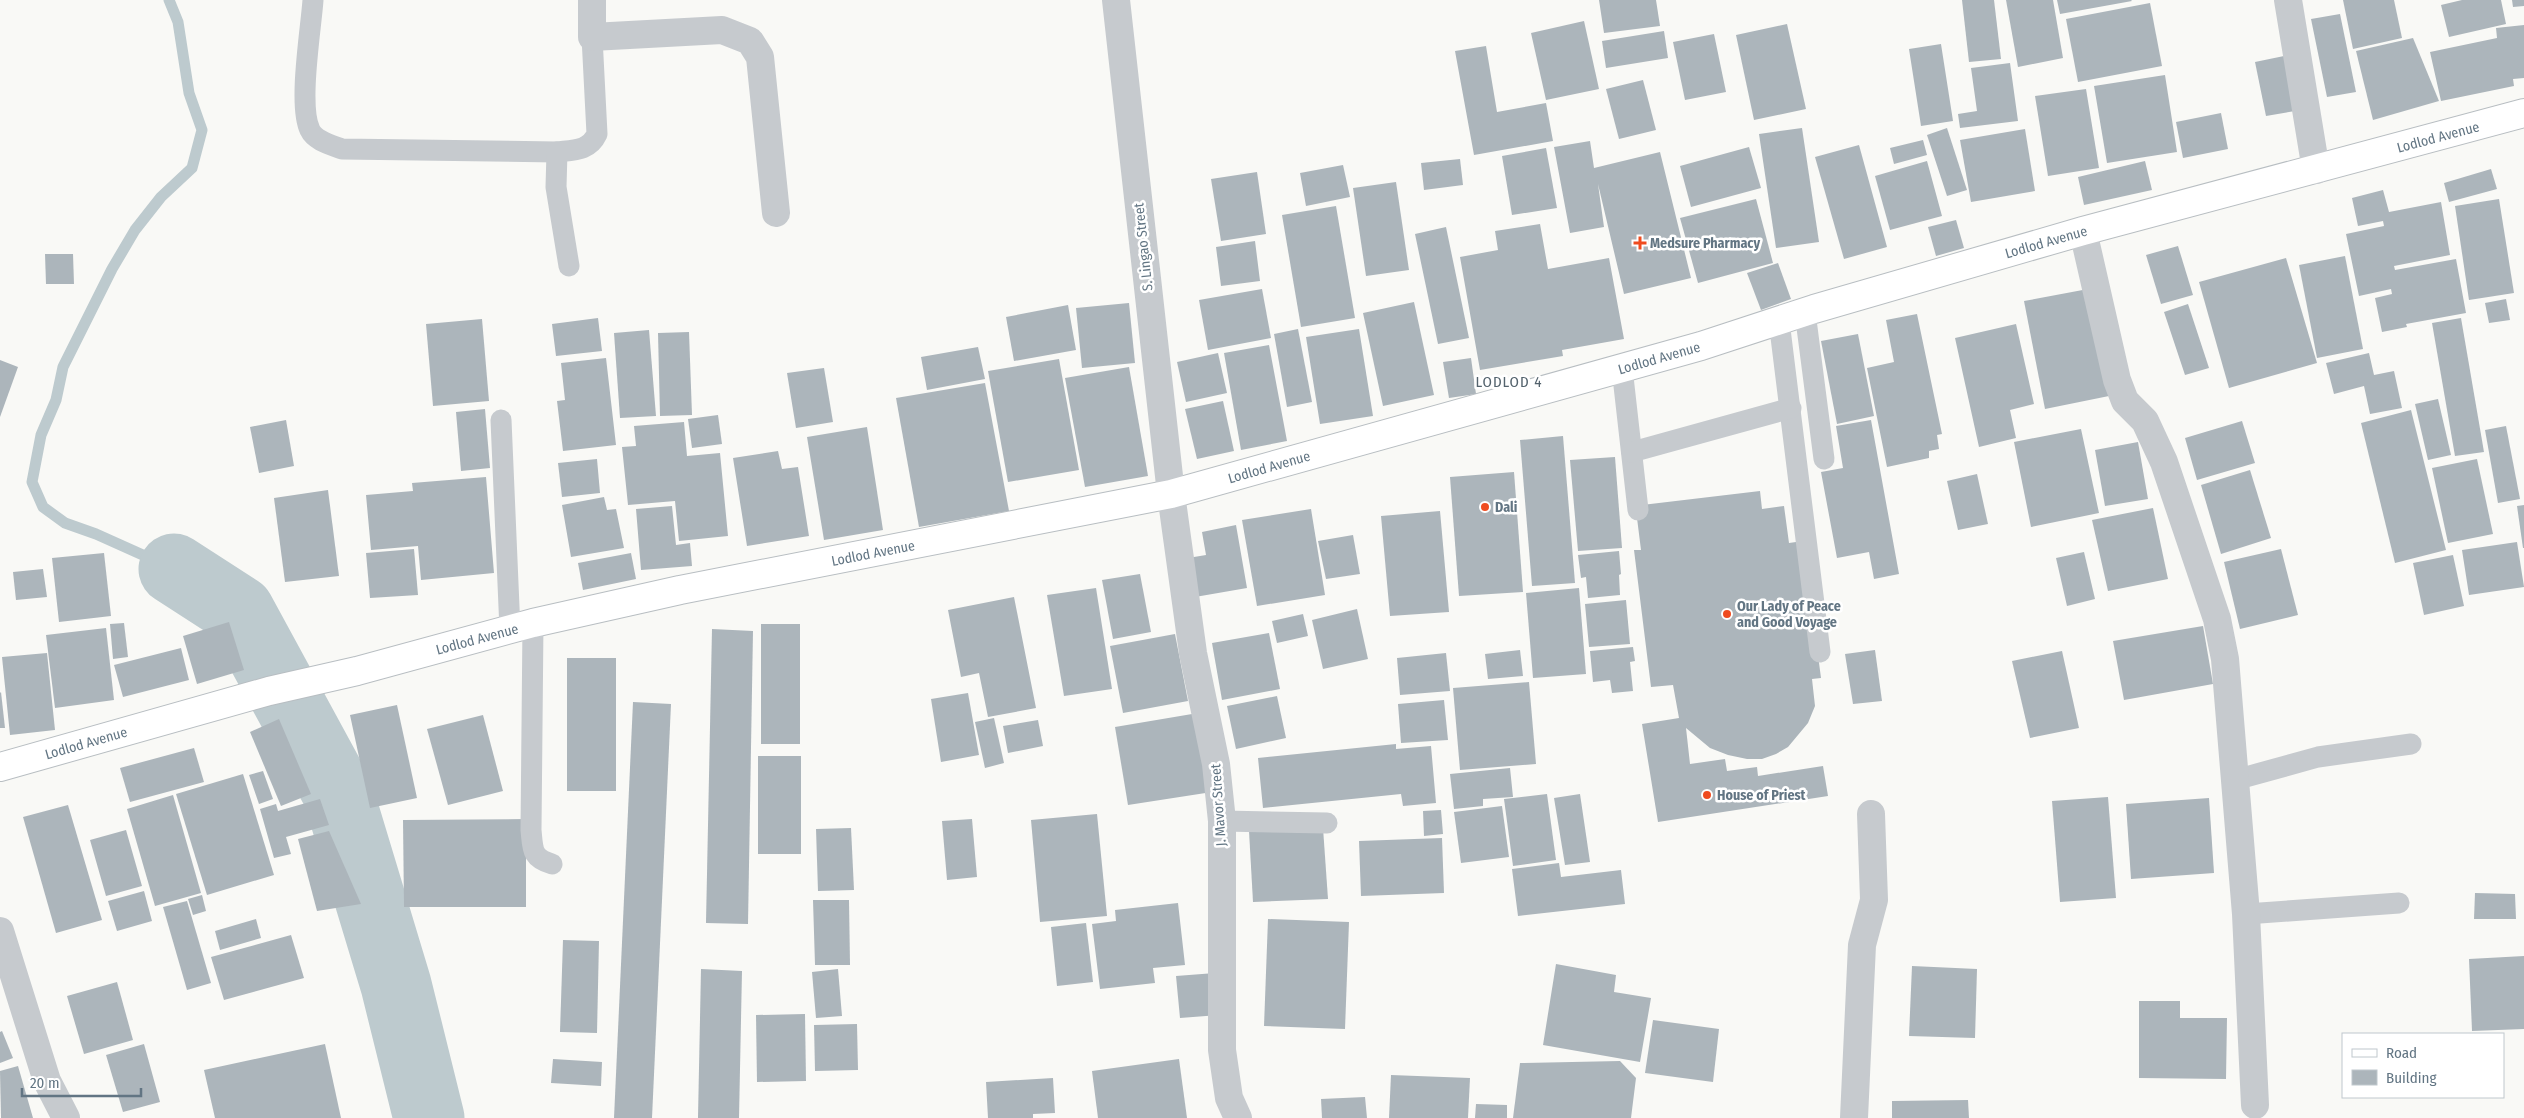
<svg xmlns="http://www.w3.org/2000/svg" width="2524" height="1118" font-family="'Fira Sans Condensed',sans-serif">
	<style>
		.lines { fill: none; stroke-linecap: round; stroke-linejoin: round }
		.stream { stroke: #bdcace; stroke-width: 11 }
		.river { stroke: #bdcace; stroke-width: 71 }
		.building { fill: #acb5bb }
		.secondary-casing { stroke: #b8bec2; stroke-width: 30 }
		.service { stroke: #c6cace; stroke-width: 21 }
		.minor { stroke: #c6cace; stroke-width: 28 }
		.secondary { stroke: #fff; stroke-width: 28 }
		.poi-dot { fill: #ef4b1f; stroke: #fff; stroke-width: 2 }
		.labels { text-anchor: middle; stroke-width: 5; stroke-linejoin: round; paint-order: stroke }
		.street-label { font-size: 14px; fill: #627583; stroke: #fff }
		.poi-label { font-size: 14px; font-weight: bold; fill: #627583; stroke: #fff; text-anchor: start }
		.neighbourhood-label { font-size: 15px; letter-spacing: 1px; fill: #54636d; stroke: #fff }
	</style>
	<rect width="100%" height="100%" fill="#f9f9f6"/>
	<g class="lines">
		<polyline class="stream" points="169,0 178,22 189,93 202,130 192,168 161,197 135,230 112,269 63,367 56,400 41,435 32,482 43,507 65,523 96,534 174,569"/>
		<polyline class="river" points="174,569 239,611 338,793 396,985 429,1118"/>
	</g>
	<g class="building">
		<polygon points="1599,0 1656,0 1660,26 1604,33"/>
		<polygon points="1962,0 1994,0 2001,59 1969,62"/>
		<polygon points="2006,0 2053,0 2063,58 2018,67"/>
		<polygon points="2057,0 2131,0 2132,1 2060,14"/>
		<polygon points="2343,0 2394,0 2402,38 2353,49"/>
		<polygon points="2462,0 2501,0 2506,24 2449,37 2441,5"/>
		<polygon points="2512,0 2524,0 2524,6 2513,7"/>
		<polygon points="2150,3 2162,66 2078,82 2066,19"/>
		<polygon points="2340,14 2356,92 2327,97 2311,19"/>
		<polygon points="1584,21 1599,89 1546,100 1531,33"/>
		<polygon points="1787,24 1806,109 1754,120 1736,35"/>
		<polygon points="2524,25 2524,78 2513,79 2514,86 2441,101 2430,52 2497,38 2496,28"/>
		<polygon points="1664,31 1668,58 1606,68 1602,41"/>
		<polygon points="1714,34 1726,92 1685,100 1673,42"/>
		<polygon points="2413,38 2439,101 2373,120 2356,51"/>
		<polygon points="1941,44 1953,121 1921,126 1909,49"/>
		<polygon points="1486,46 1497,112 1546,103 1553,141 1474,155 1455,51"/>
		<polygon points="2284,56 2295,111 2266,116 2255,62"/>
		<polygon points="2010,63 2018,121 1960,128 1958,114 1977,111 1971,68"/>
		<polygon points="2165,75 2177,152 2107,163 2094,86"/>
		<polygon points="1643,80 1656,130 1619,139 1606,89"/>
		<polygon points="2086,89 2099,168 2048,176 2035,96"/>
		<polygon points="2221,113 2228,149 2183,158 2176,122"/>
		<polygon points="1802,128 1819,242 1776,248 1759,134"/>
		<polygon points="1947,128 1967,190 1947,196 1927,135"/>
		<polygon points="2025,129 2035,191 1971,202 1960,140"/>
		<polygon points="1923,140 1927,155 1894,164 1890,148"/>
		<polygon points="1590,141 1594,168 1660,152 1691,278 1624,294 1598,184 1604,227 1570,233 1554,147"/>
		<polygon points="1859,145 1887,247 1844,259 1815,157"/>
		<polygon points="1749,147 1761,188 1691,207 1680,166"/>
		<polygon points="1546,148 1557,208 1512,215 1502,156"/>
		<polygon points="1460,159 1463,185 1424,190 1421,163"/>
		<polygon points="1927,161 1942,216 1890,230 1875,176"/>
		<polygon points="2145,161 2152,190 2084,205 2078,177"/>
		<polygon points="1343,165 1350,197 1306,206 1300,173"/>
		<polygon points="2491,169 2497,189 2449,202 2444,183"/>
		<polygon points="1257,172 1266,234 1221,241 1211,179"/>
		<polygon points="1396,182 1409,270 1366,276 1353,188"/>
		<polygon points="2383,190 2389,212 2441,202 2450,255 2394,266 2395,270 2456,259 2466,313 2406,324 2407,327 2382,332 2375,298 2392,294 2391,289 2359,296 2346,234 2384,226 2383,221 2358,226 2352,198"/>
		<polygon points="1756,199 1773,263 1698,283 1680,218"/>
		<polygon points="2499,199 2514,293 2469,300 2455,206"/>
		<polygon points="1336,206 1355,318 1301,327 1282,215"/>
		<polygon points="1956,220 1964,248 1936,256 1928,227"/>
		<polygon points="1540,224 1548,269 1609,258 1624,339 1562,350 1563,356 1480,370 1460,257 1498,250 1495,231"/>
		<polygon points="1446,227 1469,338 1438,344 1415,234"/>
		<polygon points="1255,241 1260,281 1221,286 1216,247"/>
		<polygon points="2178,246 2193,295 2161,304 2146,255"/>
		<polygon points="45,254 73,254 74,284 46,284"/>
		<polygon points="2345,256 2363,349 2317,358 2299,265"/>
		<polygon points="2286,258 2317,363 2229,388 2199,282"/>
		<polygon points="1778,263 1791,299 1761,310 1747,273"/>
		<polygon points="1262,289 1271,338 1208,350 1199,300"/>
		<polygon points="2088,289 2109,396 2045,409 2024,301"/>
		<polygon points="2506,299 2510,320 2489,323 2485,303"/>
		<polygon points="1414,302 1434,395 1383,406 1363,313"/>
		<polygon points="1129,303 1135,363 1082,368 1076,308"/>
		<polygon points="2188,304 2209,368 2185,375 2164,312"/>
		<polygon points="1068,305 1076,350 1014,361 1006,317"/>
		<polygon points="1917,314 1942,434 1937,435 1939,449 1929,451 1929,458 1887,467 1867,368 1894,362 1886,320"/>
		<polygon points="598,318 602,351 556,356 552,324"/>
		<polygon points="2461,318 2484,452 2455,456 2432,323"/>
		<polygon points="482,319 489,401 433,406 426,324"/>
		<polygon points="2016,324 2034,404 2010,410 2016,438 1979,447 1955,338"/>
		<polygon points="1298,329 1312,402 1287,407 1274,334"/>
		<polygon points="1359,329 1373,416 1320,424 1306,337"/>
		<polygon points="649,330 656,416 620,418 614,333"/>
		<polygon points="689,332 692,415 660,416 658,333"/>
		<polygon points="1858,334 1874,416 1837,424 1821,341"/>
		<polygon points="1269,345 1287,441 1241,450 1224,353"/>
		<polygon points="978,347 985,379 927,390 921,357"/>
		<polygon points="1218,353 1227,393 1186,402 1177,362"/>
		<polygon points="2369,353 2374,375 2394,371 2402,408 2370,414 2364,386 2334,394 2326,363"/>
		<polygon points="606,358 616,445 563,451 557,401 565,400 561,363"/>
		<polygon points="1471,358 1476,394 1449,398 1443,362"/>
		<polygon points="1059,359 1079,470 1008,482 988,371"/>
		<polygon points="0,360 18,367 0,417"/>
		<polygon points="1129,367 1148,476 1085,487 1065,378"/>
		<polygon points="824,368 833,422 796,428 787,373"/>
		<polygon points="985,383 1009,511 919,527 896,398"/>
		<polygon points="2438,399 2451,455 2428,460 2415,404"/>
		<polygon points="1223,401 1234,451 1197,459 1185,409"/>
		<polygon points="485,409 490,468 461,471 456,412"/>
		<polygon points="2411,410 2446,550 2395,563 2361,423"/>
		<polygon points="718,415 722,444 692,448 688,419"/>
		<polygon points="286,420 294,466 259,473 250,427"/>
		<polygon points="1871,420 1899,574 1874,579 1869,552 1837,558 1821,472 1843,468 1836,426"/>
		<polygon points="2242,421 2255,463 2197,480 2185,438"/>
		<polygon points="684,422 687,456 720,453 728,536 679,541 675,501 628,505 622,447 636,446 634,426"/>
		<polygon points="2506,426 2520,499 2498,503 2485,430"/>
		<polygon points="867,427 883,530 824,540 807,437"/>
		<polygon points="2081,429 2099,513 2031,527 2014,442"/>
		<polygon points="1563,436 1575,583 1532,586 1520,440"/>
		<polygon points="2138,442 2148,499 2105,506 2095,450"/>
		<polygon points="778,451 782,469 798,467 809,536 747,546 733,458"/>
		<polygon points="1615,457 1622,548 1578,551 1570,460"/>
		<polygon points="597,459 600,493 562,497 558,463"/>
		<polygon points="2477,459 2493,534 2448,543 2432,468"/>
		<polygon points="2250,470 2271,538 2221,554 2201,485"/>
		<polygon points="1514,472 1523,592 1459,596 1450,477"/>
		<polygon points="1977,474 1988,524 1958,530 1947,481"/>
		<polygon points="486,477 494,573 421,580 418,546 371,550 366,495 413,491 412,483"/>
		<polygon points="328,490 339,576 285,582 274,498"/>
		<polygon points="1760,491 1762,509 1784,506 1789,543 1803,541 1821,678 1812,679 1815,706 1808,723 1788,747 1776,754 1762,759 1747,759 1728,755 1710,748 1686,728 1690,764 1725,759 1727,771 1757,767 1758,776 1823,766 1828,796 1658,822 1642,724 1679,718 1673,685 1651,687 1634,550 1641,550 1637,518 1642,505"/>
		<polygon points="604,497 607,510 616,509 624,548 571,557 562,505"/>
		<polygon points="2524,505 2524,548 2523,548 2517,506"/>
		<polygon points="672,506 676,545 690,543 692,566 641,570 636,509"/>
		<polygon points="2153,508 2168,579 2108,591 2092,520"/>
		<polygon points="1311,509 1325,595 1257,606 1242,520"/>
		<polygon points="1440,511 1449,612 1390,616 1381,516"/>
		<polygon points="1236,525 1247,588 1195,597 1188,558 1206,555 1202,532"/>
		<polygon points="1353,535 1360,574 1326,579 1318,541"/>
		<polygon points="2517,542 2524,587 2469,595 2462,550"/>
		<polygon points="414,549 418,595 370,598 366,553"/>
		<polygon points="2281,549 2298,615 2240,629 2224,562"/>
		<polygon points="1619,551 1621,574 1619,575 1620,595 1588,598 1586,577 1581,578 1578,555"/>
		<polygon points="2084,552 2095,599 2067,606 2056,558"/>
		<polygon points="104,553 111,616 59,622 52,558"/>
		<polygon points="631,553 636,579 583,590 578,563"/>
		<polygon points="2453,555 2464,606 2424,615 2413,563"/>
		<polygon points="43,569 47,597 16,600 13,572"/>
		<polygon points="1140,574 1151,632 1113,639 1102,580"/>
		<polygon points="1096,588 1112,689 1064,696 1047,595"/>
		<polygon points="1579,588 1586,674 1533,678 1526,593"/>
		<polygon points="1014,597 1036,708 988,717 979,673 961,677 948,610"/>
		<polygon points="1626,600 1630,644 1589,647 1585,604"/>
		<polygon points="1357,609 1368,659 1323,669 1312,620"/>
		<polygon points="1303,614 1308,636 1277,643 1272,621"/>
		<polygon points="229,622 244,670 197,684 183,636"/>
		<polygon points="124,623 128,657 113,659 110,624"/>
		<rect x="761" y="624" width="39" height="120"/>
		<polygon points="2203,626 2213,684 2124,700 2113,641"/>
		<polygon points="106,628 114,700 55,708 46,635"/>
		<polygon points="712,629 753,631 748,924 706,923"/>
		<polygon points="1269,633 1280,689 1222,700 1212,643"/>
		<polygon points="1175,634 1188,701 1123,713 1110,646"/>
		<polygon points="1633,647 1635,661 1630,662 1633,691 1612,693 1610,680 1593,682 1590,651"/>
		<polygon points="181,648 189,680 123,697 114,665"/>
		<polygon points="1520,650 1523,676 1488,679 1485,654"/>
		<polygon points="1875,650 1882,701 1853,704 1845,654"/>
		<polygon points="2062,651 2079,728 2030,738 2012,661"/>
		<polygon points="47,653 55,730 10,735 2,657"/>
		<polygon points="1446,653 1450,691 1400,695 1397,658"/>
		<rect x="567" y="658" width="49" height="133"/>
		<polygon points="1529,682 1536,764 1460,770 1453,688"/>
		<polygon points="1,692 5,728 0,728 0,693"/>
		<polygon points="968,693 979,755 941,762 931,699"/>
		<polygon points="1277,696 1286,738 1236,749 1227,706"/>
		<polygon points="1444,700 1448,740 1401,743 1398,704"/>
		<polygon points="633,702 671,704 652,1118 614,1118"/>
		<polygon points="397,705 417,798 370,808 350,715"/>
		<polygon points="1198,713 1212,792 1128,805 1115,727"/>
		<polygon points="483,715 503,791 448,805 427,729"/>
		<polygon points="994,718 1004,763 985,768 975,722"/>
		<polygon points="279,719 311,794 281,806 250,732"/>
		<polygon points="1038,720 1043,746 1008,753 1003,726"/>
		<polygon points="1396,744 1396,749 1431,746 1436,803 1403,806 1401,794 1263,808 1258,758"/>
		<polygon points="194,748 204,782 130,802 120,768"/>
		<rect x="758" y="756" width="43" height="98"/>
		<polygon points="1510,768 1513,797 1483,799 1483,806 1454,809 1450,774"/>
		<polygon points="263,771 273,799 259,804 249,775"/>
		<polygon points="243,774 274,875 207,895 176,794"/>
		<polygon points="1547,794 1556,860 1513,866 1504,799"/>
		<polygon points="1580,794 1590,862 1565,865 1554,798"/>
		<polygon points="173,795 201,893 155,906 127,809"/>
		<polygon points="2108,797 2116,898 2060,902 2052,801"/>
		<polygon points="2209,798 2214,873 2131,879 2126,804"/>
		<polygon points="320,799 329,825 286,837 291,854 274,858 260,809 276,804 278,811"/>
		<polygon points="68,805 102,920 56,933 23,817"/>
		<polygon points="1502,806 1509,857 1461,863 1454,812"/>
		<polygon points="1441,810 1443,834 1424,836 1423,811"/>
		<polygon points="1097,814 1107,916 1040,922 1031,820"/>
		<polygon points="526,819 526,907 404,907 403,820"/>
		<polygon points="972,819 977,877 947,880 942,821"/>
		<polygon points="851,828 854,890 818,891 816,829"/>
		<polygon points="1323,828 1328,899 1253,902 1249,831"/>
		<polygon points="126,830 142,886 106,896 90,840"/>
		<polygon points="329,831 361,904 317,911 298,839"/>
		<polygon points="1442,838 1444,893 1361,896 1359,841"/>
		<polygon points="1559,863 1561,877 1621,870 1625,904 1518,916 1512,869"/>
		<polygon points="144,891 152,921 117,931 108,901"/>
		<polygon points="2475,893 2515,894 2516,919 2474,919"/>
		<polygon points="202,895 206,911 193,915 188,899"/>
		<polygon points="813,900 849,900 850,965 815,965"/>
		<polygon points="187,901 211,983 187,990 163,907"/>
		<polygon points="1178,903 1185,965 1153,968 1155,983 1100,989 1092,924 1116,921 1115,910"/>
		<polygon points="256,919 261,938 220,950 215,931"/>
		<polygon points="1268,919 1349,922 1345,1029 1264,1026"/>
		<polygon points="1086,923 1093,982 1057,986 1051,927"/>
		<polygon points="291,935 304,978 224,1000 211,957"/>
		<polygon points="563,940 599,941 597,1033 560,1032"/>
		<polygon points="2524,956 2524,1029 2472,1031 2469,959"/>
		<polygon points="1556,964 1616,975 1614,992 1651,998 1640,1062 1543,1045"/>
		<polygon points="1912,966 1977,969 1975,1038 1909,1036"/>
		<polygon points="701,969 742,971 739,1118 698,1118"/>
		<polygon points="838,969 842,1016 816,1018 812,972"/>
		<polygon points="1215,973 1219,1015 1180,1018 1176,976"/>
		<polygon points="117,982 133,1040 84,1054 67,996"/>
		<polygon points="2139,1001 2180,1001 2180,1018 2227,1018 2226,1079 2139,1078"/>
		<polygon points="805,1014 806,1081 757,1082 756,1015"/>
		<polygon points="1653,1020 1719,1029 1713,1082 1645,1073"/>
		<polygon points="857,1024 858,1070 815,1071 814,1025"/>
		<polygon points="2,1031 13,1058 0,1063 0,1032"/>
		<polygon points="144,1044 160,1102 123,1112 106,1055"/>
		<polygon points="325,1044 341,1118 215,1118 204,1070"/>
		<polygon points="553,1059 602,1062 601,1086 551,1083"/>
		<polygon points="1179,1059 1187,1118 1098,1118 1092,1071"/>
		<polygon points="1620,1061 1636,1078 1631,1118 1513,1118 1520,1063"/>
		<polygon points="18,1066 33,1118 1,1118 0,1071"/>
		<polygon points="1391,1075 1470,1078 1468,1118 1389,1118"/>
		<polygon points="1053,1078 1055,1113 1033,1114 1033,1118 988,1118 986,1082"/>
		<polygon points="1365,1097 1367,1118 1322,1118 1321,1099"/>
		<polygon points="1968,1100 1969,1118 1892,1118 1892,1101"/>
		<polygon points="1476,1104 1507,1105 1507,1118 1475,1118"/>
	</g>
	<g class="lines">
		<g class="secondary-casing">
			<polyline id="secondary" points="0,767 269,691 357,671 533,623 680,590 1171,494 1701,346 1814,309 2083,231 2524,113"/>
		</g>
		<g class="service">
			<path d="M 313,0 C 311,29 298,106 310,130 C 315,141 332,145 342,149 L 557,152"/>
			<path d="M 569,266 L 556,187 L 557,152 C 574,150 589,151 597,134 L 592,37"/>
			<polyline points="1805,312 1824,459"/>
			<polyline points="1779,321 1820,652"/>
			<polyline points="1622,368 1638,510"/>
			<polyline points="501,420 510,630"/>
			<polyline points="1632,452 1791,408"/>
			<path d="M 533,623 L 531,830 C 533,849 531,858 552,864"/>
			<polyline points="2235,780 2318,757 2411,744"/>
			<polyline points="1222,821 1327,823"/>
			<polyline points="2246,914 2399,903"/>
		</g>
		<g class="minor">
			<polyline points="592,0 592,37 722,30 750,41 760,57 776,213"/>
			<polyline points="1116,0 1171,494 1193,653 1216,764 1222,821 1222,1050 1229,1098 1238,1118"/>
			<polyline points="2288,0 2316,170"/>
			<polyline points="2083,231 2117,380 2125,401 2145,421 2164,462 2217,619 2225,659 2246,914 2255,1105"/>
			<polyline points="0,931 47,1081 66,1118"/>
			<polyline points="1854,1118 1862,945 1874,900 1871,814"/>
		</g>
		<use href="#secondary" class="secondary"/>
	</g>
	<g class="poi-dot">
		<path d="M1637.5 235.5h5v5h5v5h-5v5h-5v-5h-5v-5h5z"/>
		<circle cx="1485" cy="507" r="5"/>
		<circle cx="1727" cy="614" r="5"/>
		<circle cx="1707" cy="795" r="5"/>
	</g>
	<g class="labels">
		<g class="street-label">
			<text transform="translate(2438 137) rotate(-15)" y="5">Lodlod Avenue</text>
			<text transform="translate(2046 242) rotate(-16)" y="5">Lodlod Avenue</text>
			<text transform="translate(1143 247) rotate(-96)" y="5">S. Lingao Street</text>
			<text transform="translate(1659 358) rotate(-16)" y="5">Lodlod Avenue</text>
			<text transform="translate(1269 467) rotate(-16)" y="5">Lodlod Avenue</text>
			<text transform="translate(873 553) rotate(-11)" y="5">Lodlod Avenue</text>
			<text transform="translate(477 639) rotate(-15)" y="5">Lodlod Avenue</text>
			<text transform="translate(86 743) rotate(-16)" y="5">Lodlod Avenue</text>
			<text transform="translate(1218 805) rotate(-94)" y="5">J. Mavor Street</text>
		</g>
		<g class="poi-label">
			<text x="1650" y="248">Medsure Pharmacy</text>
			<text x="1495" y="512">Dali</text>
			<text x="1737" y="611">Our Lady of Peace<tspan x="1737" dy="16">and Good Voyage</tspan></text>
			<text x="1717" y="800">House of Priest</text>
		</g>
		<g class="neighbourhood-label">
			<text x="1509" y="387">LODLOD 4</text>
		</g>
	</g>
	<rect x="2342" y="1033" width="162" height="65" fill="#ffffff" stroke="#c0c8cd"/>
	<rect x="2352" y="1049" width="25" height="8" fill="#ffffff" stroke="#c0c8cd"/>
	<text x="2386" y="1058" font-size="15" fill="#627583">Road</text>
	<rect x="2352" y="1070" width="25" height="15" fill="#acb5bb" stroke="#c0c8cd"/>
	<text x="2386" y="1083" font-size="15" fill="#627583">Building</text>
	<path d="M22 1088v8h119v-8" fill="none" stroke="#627583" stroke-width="2.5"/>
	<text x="30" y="1088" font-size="15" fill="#627583" stroke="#ffffff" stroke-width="4" paint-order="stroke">20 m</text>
</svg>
